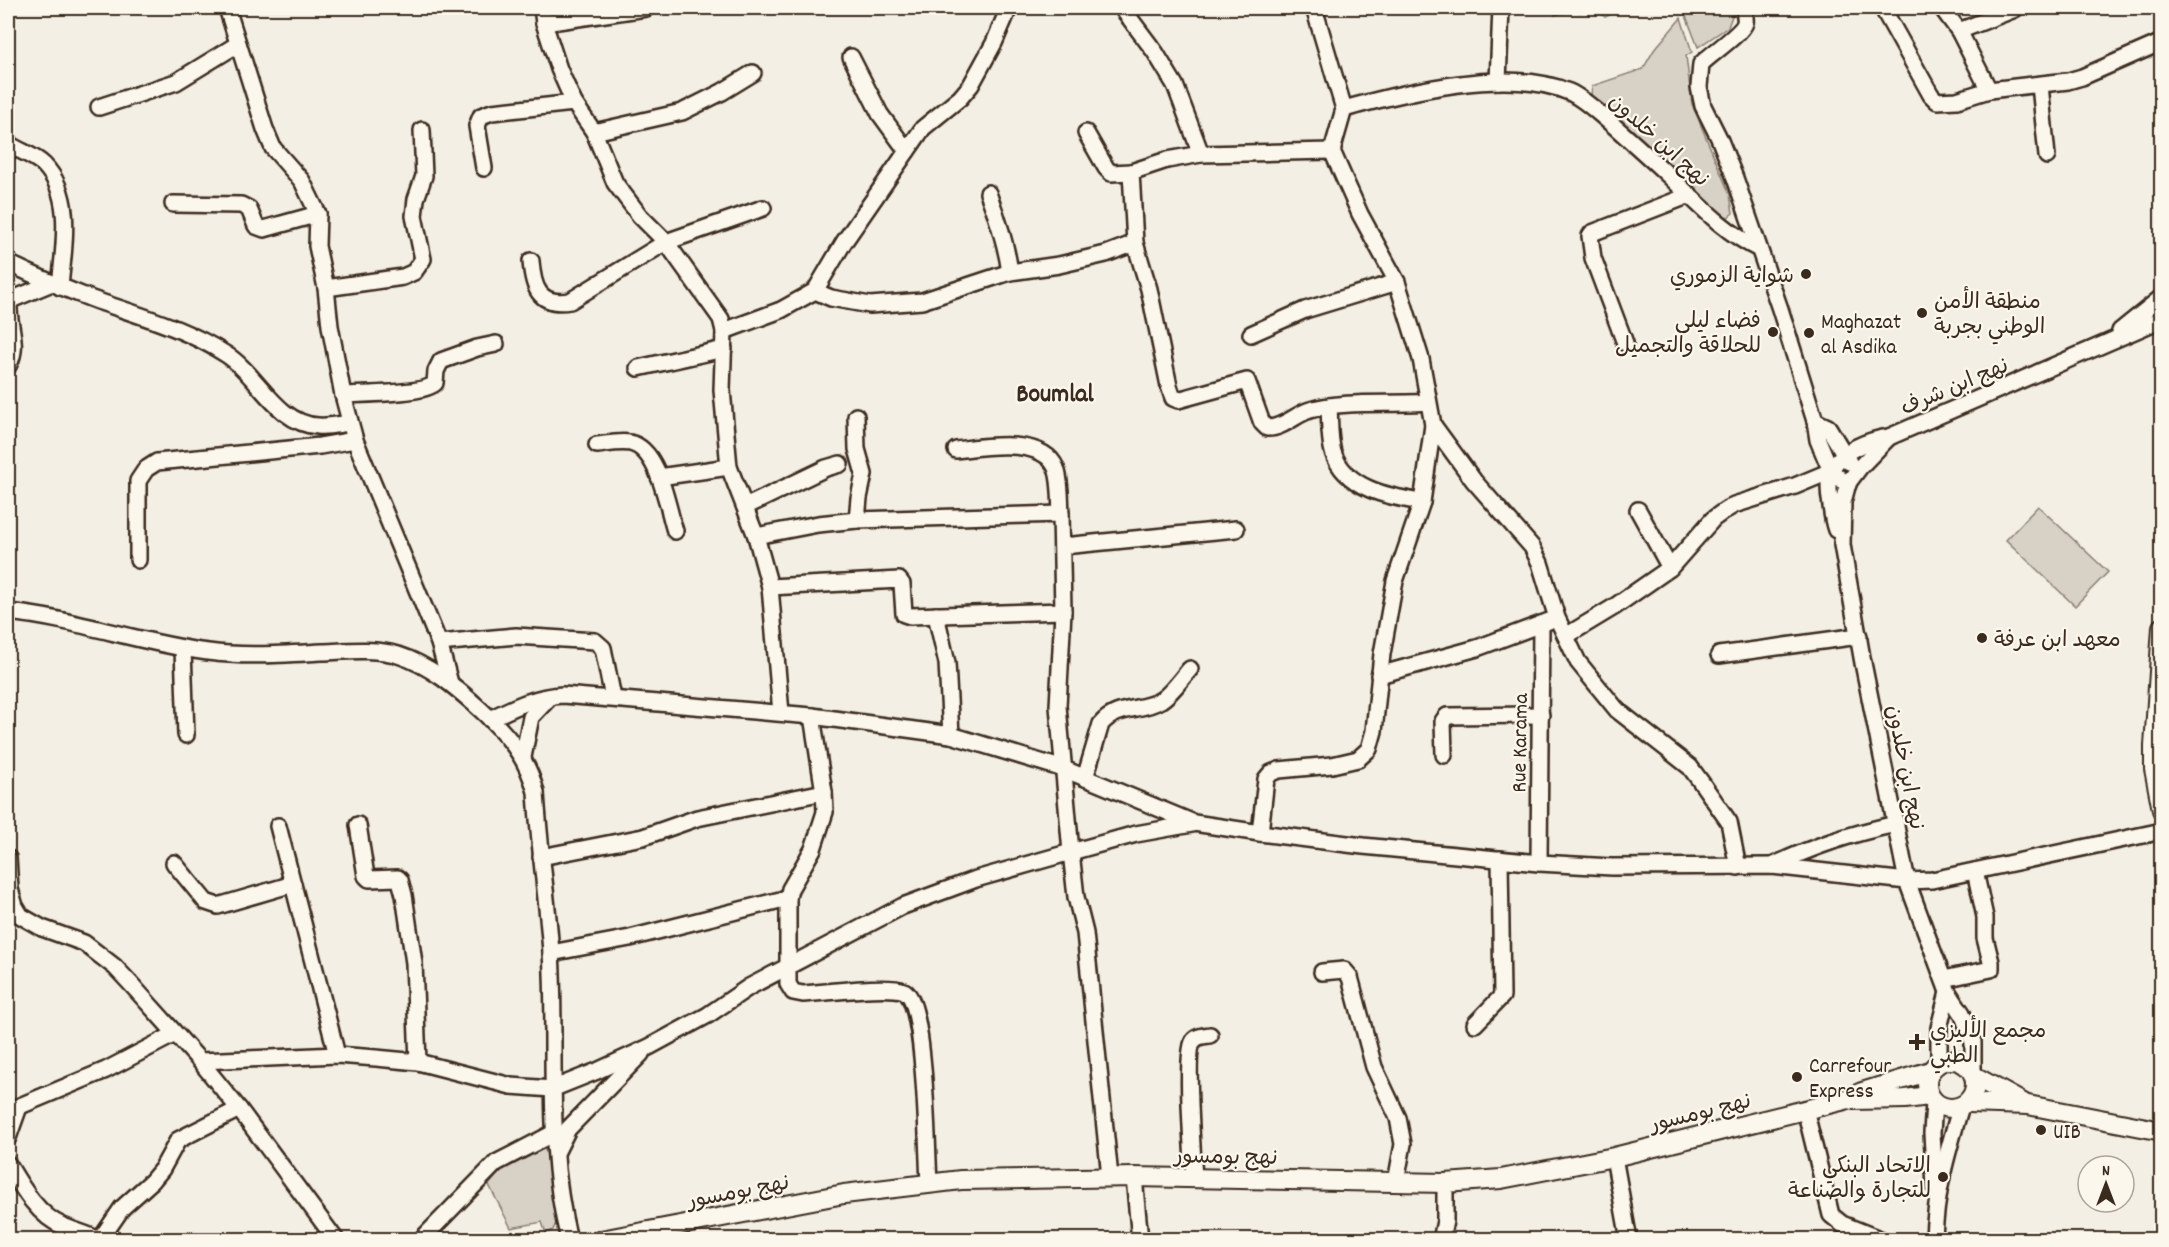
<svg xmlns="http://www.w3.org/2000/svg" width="2169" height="1247" font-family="Dekko,'Playpen Sans Arabic',sans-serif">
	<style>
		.green { fill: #d8d1c6; stroke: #8a7e72; stroke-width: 1.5 }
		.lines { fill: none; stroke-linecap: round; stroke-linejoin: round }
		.minor-casing { stroke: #3b2a1e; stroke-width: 20 }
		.major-casing { stroke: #3b2a1e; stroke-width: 22 }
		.minor { stroke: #fbf7ec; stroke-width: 15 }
		.major { stroke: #fbf7ec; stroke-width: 18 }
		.poi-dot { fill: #3b2a1e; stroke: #fbf7ec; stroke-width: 2 }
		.labels { text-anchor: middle; stroke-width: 4.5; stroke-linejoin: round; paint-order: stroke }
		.street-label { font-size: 22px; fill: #3b2a1e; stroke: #fbf7ec }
		.poi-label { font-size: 22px; fill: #3b2a1e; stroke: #fbf7ec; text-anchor: start }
		.quarter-label { font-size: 26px; font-weight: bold; fill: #3b2a1e; stroke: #fbf7ec }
	</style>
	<rect width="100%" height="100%" fill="#f3efe4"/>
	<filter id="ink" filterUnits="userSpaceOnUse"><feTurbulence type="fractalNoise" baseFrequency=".0167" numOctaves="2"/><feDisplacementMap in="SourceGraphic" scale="12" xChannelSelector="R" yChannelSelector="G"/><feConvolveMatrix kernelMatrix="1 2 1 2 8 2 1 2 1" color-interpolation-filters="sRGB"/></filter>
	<g filter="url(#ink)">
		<g class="green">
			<polygon points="1555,8 1624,8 1605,17 1595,9 1579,12 1578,9 1555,15"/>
			<polygon points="1683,8 1735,8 1728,27 1698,47"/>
			<polygon points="1681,18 1692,52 1686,56 1692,104 1730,195 1733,213 1728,217 1723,216 1591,96 1592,86 1643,69 1654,50"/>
			<polygon points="2038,506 2108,572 2075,606 2006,540"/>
			<polygon points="541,1149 546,1150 556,1223 553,1230 546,1234 542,1222 511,1228 489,1185 504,1166"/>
		</g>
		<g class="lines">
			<g class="minor-casing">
				<g id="minor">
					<polyline points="227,8 265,129 273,148 302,181 318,214 317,246 326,288 330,326 343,395 355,440 439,643 450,683"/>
					<polyline points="542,8 544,23 559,69 574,103 594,132 615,183 640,216 666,242 721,319 724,331 722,390 729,467 756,536 770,587 781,713"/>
					<polyline points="1122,8 1155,52 1175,85 1201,154"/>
					<polyline points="1314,8 1344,109 1332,151 1360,214 1397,282 1421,359 1433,425 1474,481 1532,547 1540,563 1557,618 1578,662 1617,710 1690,767 1701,782 1729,822 1738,867"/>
					<path d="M 1744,8 C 1744,12 1746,18 1745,23 C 1742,33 1711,54 1701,64 L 1699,87 L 1703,106 L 1719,138 L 1735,178 L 1780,309 L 1815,421 L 1818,440 L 1831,471 L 1848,485"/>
					<polyline points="1942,8 1959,31 1989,90"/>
					<polyline points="1883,9 1931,95 1937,101 1957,100 1989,90 2068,81 2082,77 2162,42"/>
					<polyline points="544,23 646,8"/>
					<polyline points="1959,31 2015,9"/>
					<polyline points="851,57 880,114 907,151"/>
					<polyline points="1498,81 1501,8"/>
					<polyline points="2040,85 2047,156"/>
					<polyline points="99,107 176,82 238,44"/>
					<path d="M 1344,109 C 1405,92 1508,66 1569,92 C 1585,99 1599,114 1613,125 C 1631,141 1649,157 1667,174 C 1696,201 1723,232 1759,249"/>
					<polyline points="594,132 682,112 722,92 753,73"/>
					<polyline points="1086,133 1106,168 1111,173 1131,172"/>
					<path d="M 12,146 C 22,152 36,157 44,165 C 75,197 63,249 60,287"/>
					<polyline points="484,168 477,126 481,116 492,112 574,103"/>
					<path d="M 988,193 C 998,219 1006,243 1010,272"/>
					<polyline points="173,204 241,205 249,209 256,226 264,229 318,214"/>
					<path d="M 1135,243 L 1149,289 L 1169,386 L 1173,398 L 1178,400 L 1247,381 L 1262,423 L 1267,428 C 1282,429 1296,414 1310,410 C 1343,400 1393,405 1428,402"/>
					<path d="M 531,261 C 533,288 539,306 570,301 L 666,242 L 763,208"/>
					<path d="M 8,263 C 35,276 63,288 92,299 C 137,315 186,328 227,355 C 258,375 277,424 318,426 C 329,427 340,424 350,423"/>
					<polyline points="326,288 403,277 414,272 423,259 414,216 416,199 424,176 422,130"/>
					<polyline points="815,291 831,298 870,305 922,301 1010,272 1059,265 1106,254 1135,243 1131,172 1167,160 1201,154 1332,151"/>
					<polyline points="724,331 781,310 815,291 844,242 923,128 960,98 971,85 994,43 1009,8"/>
					<polyline points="2120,331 2162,297"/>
					<polyline points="1251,334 1305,310 1397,282"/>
					<polyline points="1625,343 1593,258 1590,236 1592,233 1690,195"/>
					<path d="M 8,366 C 20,345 8,327 9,304 L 13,299 L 52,283"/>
					<polyline points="638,368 724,349"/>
					<path d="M 343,395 C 361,394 426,394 435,383 L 436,371 L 441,361 L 477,348 L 496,344"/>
					<path d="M 1329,406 C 1330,421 1329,438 1333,452 C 1345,489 1389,497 1422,502"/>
					<polyline points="856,416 857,449 864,474 859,498 857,520"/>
					<polyline points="1815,421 1828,427 1849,462"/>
					<polyline points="1889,437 1860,467 1848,483 1843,502 1842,545 1863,663 1907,881 1948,992 1962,1013 1973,1042 1973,1072"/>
					<path d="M 597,445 C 607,444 620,441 630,443 C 659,449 667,506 675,531"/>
					<path d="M 956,450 C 982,447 1043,436 1056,468 C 1061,481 1060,499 1061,514"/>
					<polyline points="659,477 729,467"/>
					<polyline points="745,507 826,468 840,464"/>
					<polyline points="1638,510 1670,568"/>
					<path d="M 1836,530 C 1833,522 1832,514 1831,506 C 1829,495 1827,480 1832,469 C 1841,450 1870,440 1889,437 L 2162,319"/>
					<polyline points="756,536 818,524 857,520 1061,514 1063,611 1058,706 1071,852 1076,897 1085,933 1110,1177"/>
					<polyline points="1063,546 1236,529"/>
					<polyline points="138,560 138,481 146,469 157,462 320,446 355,440"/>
					<polyline points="770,587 899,580 902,584 904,614 910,616 1063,611"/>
					<path d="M 8,612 C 76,619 140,643 208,652 C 245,657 284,654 322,652 C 347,651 374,648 398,655 C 430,665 457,688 481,710 C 507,734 527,757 536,792 C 539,845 547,898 551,952 C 557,1048 545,1145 569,1240"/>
					<polyline points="936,615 947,663 951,735"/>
					<polyline points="1566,636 1614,607 1670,568 1713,519 1724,511 1734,505 1795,486 1831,471"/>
					<polyline points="439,643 516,636 595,641 603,648 613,698"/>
					<polyline points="183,649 186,735"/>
					<polyline points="1719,655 1859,636"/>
					<polyline points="1379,675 1477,648 1549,621"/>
					<path d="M 812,716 L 824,792 L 825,812 L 813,849 L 790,889 L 788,898 L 788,984 L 793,992 L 803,994 C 824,993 888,984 904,991 C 926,1000 927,1155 929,1183"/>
					<path d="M 490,719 C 514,707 536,696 563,695 L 812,716 L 951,735 L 1064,769 L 1194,823 L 1260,833 L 1363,846 L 1539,863 L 1612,867 L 1772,866 L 1907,881 L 1932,880 L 2162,831"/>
					<polyline points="1444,755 1443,721 1447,716 1541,715"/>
					<polyline points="523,757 531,717 550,697"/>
					<path d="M 1085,778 L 1101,724 C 1117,705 1141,712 1161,700 C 1172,693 1181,679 1190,669"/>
					<polyline points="358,825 366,876 369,879 398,878 400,880 404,895 414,963 418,1062"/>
					<polyline points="278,826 337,1055"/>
					<polyline points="1260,833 1266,779 1271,773 1279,770 1332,765 1358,759 1369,749 1374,731 1382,654 1395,581 1422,502 1433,425"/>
					<polyline points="541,857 643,837 697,818 824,792"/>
					<polyline points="8,858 10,889 15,906 21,916 42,928 84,943 115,967 130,983 200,1061 239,1109 336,1240"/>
					<polyline points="174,863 206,902 218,906 293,884"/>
					<polyline points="1539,863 1541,624"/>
					<path d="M 1772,866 C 1814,846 1850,834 1896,824"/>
					<polyline points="551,953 630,938 788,898"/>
					<polyline points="1322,972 1344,970 1350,977 1374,1067 1398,1118 1403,1144 1396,1182"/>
					<polyline points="1944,979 1991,969 1991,962 1985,938 1985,917 1975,871"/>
					<polyline points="1475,1024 1502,996 1500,859"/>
					<polyline points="200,1061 337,1055 376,1058 418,1062 511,1086 552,1089 597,1071 649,1047 708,1015 749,987 903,906 976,879 1071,852 1136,834 1192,824"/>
					<polyline points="1939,1063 1939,1028 1948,992"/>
					<polyline points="1934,1102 1932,1133 1935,1187"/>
					<polyline points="1805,1109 1831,1215 1842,1224 1882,1240"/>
					<polyline points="8,1111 106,1070 175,1034"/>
					<polyline points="8,1138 19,1107"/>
					<polyline points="557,1151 568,1129 641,1054"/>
					<polyline points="1614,1157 1629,1240"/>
					<path d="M 8,1164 C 21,1186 38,1216 63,1226 C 75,1231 87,1234 99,1240"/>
					<polyline points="1134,1177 1140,1240"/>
					<path d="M 1194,1179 C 1193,1159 1185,1053 1193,1042 C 1196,1036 1204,1036 1210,1035"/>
					<polyline points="100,1240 122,1208 152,1181 162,1169 178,1140 239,1109"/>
					<polyline points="421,1240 496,1163 554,1133"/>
					<polyline points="1441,1240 1445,1221 1445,1183"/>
					<path d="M 1934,1240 C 1935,1193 1948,1150 1961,1106"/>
				</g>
			</g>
			<g class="major-casing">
				<g id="major">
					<polyline points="2162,627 2154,746 2154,769 2162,810"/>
					<circle cx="1951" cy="1084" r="24"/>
					<polyline points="1974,1076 2023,1103"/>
					<polyline points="1853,1100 1905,1099 1929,1096"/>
					<polyline points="1968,1103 2028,1105 2162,1131"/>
					<polyline points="601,1240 844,1194 961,1180 1134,1177 1445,1183 1501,1179 1614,1157 1845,1100 1862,1092 1930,1071"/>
				</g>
			</g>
			<use href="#minor" class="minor"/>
			<use href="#major" class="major"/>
		</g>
	</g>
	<g class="poi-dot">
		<circle cx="1806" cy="274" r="6"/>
		<circle cx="1922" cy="313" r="6"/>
		<circle cx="1773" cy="332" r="6"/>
		<circle cx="1809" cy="333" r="6"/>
		<circle cx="1982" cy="638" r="6"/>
		<path d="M1914 1033h6v6h6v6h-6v6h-6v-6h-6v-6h6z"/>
		<circle cx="1797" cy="1077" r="6"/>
		<circle cx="2041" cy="1130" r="6"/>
		<circle cx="1943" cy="1177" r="6"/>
	</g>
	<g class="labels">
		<g class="street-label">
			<text transform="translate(1660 139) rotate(42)" y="8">نهج ابن خلدون</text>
			<text transform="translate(1954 385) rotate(-23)" y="8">نهج ابن شرف</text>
			<text transform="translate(1518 743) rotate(-89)" y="8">Rue Karama</text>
			<text transform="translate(1907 767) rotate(79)" y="8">نهج ابن خلدون</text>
			<text transform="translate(1700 1111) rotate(-14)" y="8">نهج بومسور</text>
			<text transform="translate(1226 1155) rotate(1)" y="8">نهج بومسور</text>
			<text transform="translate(738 1190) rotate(-11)" y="8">نهج بومسور</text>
		</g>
		<g class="poi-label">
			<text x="1794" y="282" text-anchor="end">شواية الزموري</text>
			<text x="1934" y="308">منطقة الأمن<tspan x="1934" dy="25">الوطني بجربة</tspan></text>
			<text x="1761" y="327" text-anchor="end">فضاء ليلى<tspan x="1761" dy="25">للحلاقة والتجميل</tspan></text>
			<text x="1821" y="328">Maghazat<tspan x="1821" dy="25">al Asdika</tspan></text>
			<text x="1994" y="646">معهد ابن عرفة</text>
			<text x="1930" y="1037">مجمع الأليزي<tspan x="1930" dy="25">الطبي</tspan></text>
			<text x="1809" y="1072">Carrefour<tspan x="1809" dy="25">Express</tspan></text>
			<text x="2053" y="1138">UIB</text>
			<text x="1931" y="1172" text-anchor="end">الاتحاد البنكي<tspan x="1931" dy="25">للتجارة والصناعة</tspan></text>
		</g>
		<g class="quarter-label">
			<text x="1055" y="401">Boumlal</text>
		</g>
	</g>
	<rect width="2169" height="1247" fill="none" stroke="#fbf7ec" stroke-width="30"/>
	<rect x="15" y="15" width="2139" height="1217" fill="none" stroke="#3b2a1e" stroke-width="2" filter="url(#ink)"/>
	<g transform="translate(2106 1184)"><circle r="28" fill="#fbf7ec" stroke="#aea59a" stroke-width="1.5"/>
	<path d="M0-4.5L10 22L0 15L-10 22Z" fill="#3b2a1e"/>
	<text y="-9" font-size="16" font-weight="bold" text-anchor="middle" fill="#3b2a1e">N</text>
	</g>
</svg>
